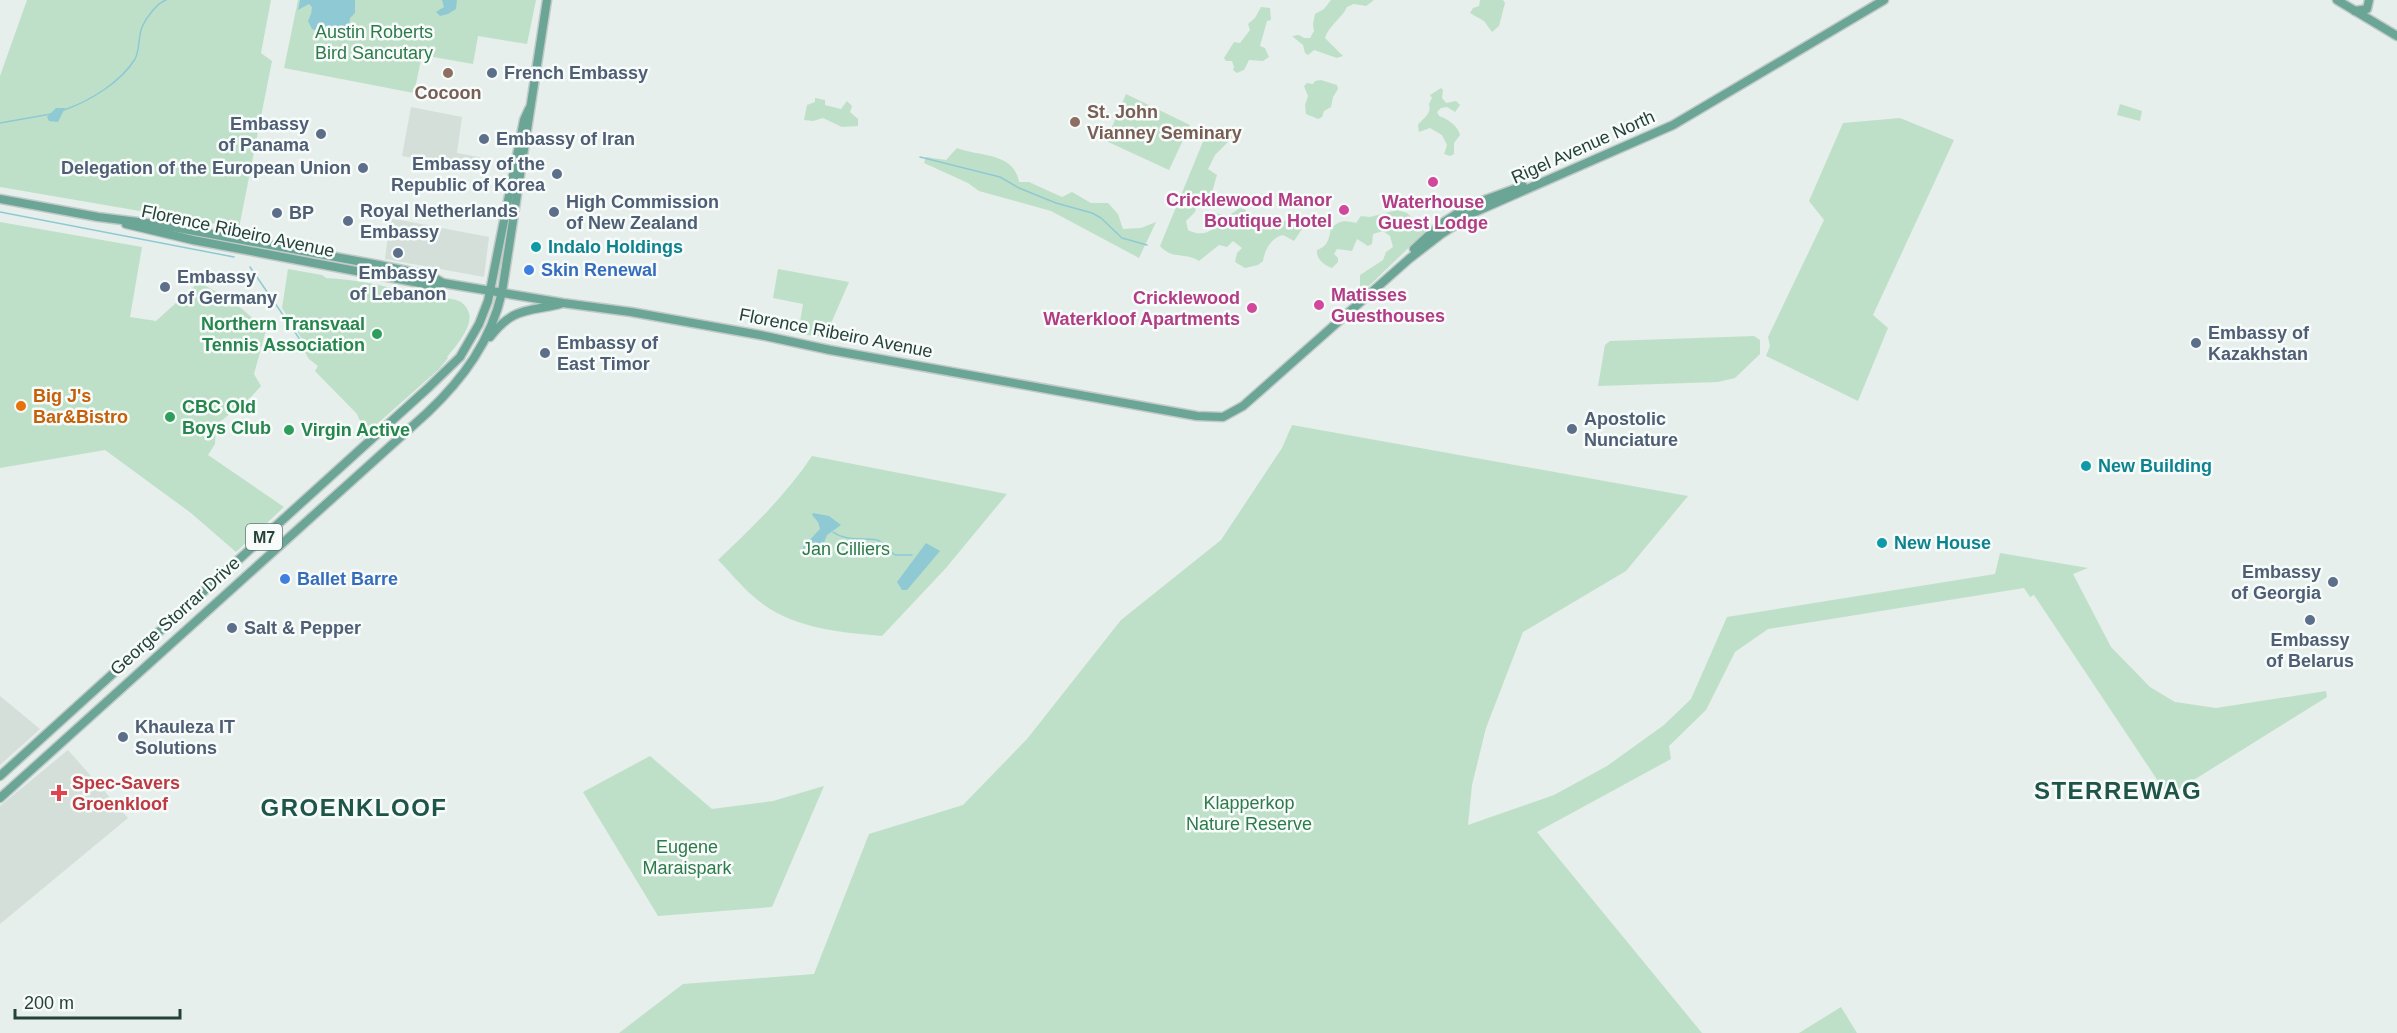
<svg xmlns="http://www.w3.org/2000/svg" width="2397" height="1033" font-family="Helvetica,sans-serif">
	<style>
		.built { fill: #d4dfda }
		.green { fill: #bfe0c8 }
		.water { fill: #8ec9d4 }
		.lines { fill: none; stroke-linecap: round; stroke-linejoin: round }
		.stream { stroke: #8ec9d4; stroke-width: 1.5 }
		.major-casing { stroke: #c2cac8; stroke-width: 11 }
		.major { stroke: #6aa596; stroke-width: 8 }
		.education-dot { fill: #8d6e63; stroke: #f7fbf9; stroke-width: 2 }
		.service-dot { fill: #5c6f8a; stroke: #f7fbf9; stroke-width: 2 }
		.hotel-dot { fill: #d1479c; stroke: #f7fbf9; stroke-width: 2 }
		.culture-dot { fill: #0f9aa8; stroke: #f7fbf9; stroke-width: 2 }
		.shop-dot { fill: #3f7fe0; stroke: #f7fbf9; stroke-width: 2 }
		.leisure-dot { fill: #2e9e5b; stroke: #f7fbf9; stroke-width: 2 }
		.food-dot { fill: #e8710a; stroke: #f7fbf9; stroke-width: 2 }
		.health-dot { fill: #e0444e; stroke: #f7fbf9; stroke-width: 2 }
		.labels { text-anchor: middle; stroke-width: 5; stroke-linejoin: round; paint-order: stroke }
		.shield { fill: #f7fbf9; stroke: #637a73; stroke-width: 1.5 }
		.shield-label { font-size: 16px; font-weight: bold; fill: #24423a }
		.park-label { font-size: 18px; fill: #2d7a4b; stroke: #f7fbf9 }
		.service-label { font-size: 18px; font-weight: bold; fill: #4e5e75; stroke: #f7fbf9; text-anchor: start }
		.education-label { font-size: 18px; font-weight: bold; fill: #785e54; stroke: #f7fbf9 }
		.street-label { font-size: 18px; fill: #24423a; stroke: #f7fbf9 }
		.hotel-label { font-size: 18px; font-weight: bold; fill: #b23c85; stroke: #f7fbf9; text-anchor: end }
		.culture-label { font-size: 18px; font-weight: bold; fill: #0d838f; stroke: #f7fbf9; text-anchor: start }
		.shop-label { font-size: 18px; font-weight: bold; fill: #366cbe; stroke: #f7fbf9; text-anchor: start }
		.leisure-label { font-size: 18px; font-weight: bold; fill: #27864d; stroke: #f7fbf9; text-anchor: start }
		.food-label { font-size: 18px; font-weight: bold; fill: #c56008; stroke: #f7fbf9; text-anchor: start }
		.health-label { font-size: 18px; font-weight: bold; fill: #be3a42; stroke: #f7fbf9; text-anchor: start }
		.district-label { font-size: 24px; font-weight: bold; letter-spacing: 1.5px; fill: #1f5548; stroke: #f7fbf9 }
	</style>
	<rect width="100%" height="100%" fill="#e6efeb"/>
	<g class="built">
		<polygon points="411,107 462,117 457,153 490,159 487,172 402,156"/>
		<polygon points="390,218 489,237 484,277 385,259"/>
		<polygon points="0,696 40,729 0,765"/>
		<polygon points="68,750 128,818 0,924 0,806"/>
	</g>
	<g class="green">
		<polygon points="27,0 271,0 261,53 272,61 239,228 0,187 0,76"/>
		<polygon points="298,0 536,0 527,44 478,36 473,64 422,55 414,93 284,68"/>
		<path d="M 1331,0 L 1374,0 L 1366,6 L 1354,4 L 1347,7 C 1342,18 1329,25 1325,38 L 1343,56 L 1337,58 L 1314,50 L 1308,55 L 1305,53 L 1303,45 L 1292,36 L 1299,35 L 1304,38 L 1310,38 L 1314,31 L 1313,24 L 1315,14 L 1324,9 Z"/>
		<polygon points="1480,0 1503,0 1505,3 1499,26 1492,32 1484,21 1470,13 1473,8 1479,6"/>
		<polygon points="1261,7 1270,8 1271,20 1267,21 1260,46 1265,48 1269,57 1263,61 1249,60 1244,70 1237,73 1233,70 1234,67 1232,61 1226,61 1224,58 1234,42 1240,43 1250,30 1248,24 1255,18"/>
		<polygon points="1321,80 1337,85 1338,89 1333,97 1331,107 1324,111 1322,117 1318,119 1306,114 1305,105 1308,96 1304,86 1307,83 1313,84 1315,81"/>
		<path d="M 1441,88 L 1443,90 L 1442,98 L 1446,103 L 1456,101 L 1460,105 L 1455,112 L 1447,107 L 1441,108 L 1437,112 L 1439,116 C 1448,119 1458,126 1460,135 L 1454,143 L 1454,154 L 1450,156 L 1444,154 L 1447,145 L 1442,135 L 1430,128 L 1419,132 L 1418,125 C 1423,118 1432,114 1429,104 L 1432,98 L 1430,95 Z"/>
		<polygon points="1126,94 1190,125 1169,170 1106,141"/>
		<polygon points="815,98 825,100 825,105 841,109 847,101 852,106 850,112 858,119 858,126 842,127 823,118 813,121 804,120 807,105 815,102"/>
		<polygon points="2120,104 2142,111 2140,121 2117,115"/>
		<polygon points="1900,118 1954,140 1873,315 1888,328 1858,401 1766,356 1770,346 1768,337 1824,220 1809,201 1843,123"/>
		<path d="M 1220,128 L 1233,137 L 1215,155 L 1208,169 L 1217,175 L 1212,192 L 1197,205 L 1195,212 L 1186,221 L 1188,230 C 1198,235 1208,235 1215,226 L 1212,220 L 1215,213 L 1228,216 L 1240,208 L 1246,210 L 1244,219 L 1246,223 C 1252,224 1259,227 1266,226 C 1279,226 1296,211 1306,223 L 1294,241 L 1283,235 C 1271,238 1265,249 1263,261 L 1258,265 L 1245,268 L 1235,262 L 1237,253 L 1242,248 L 1233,241 L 1227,247 L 1219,245 L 1199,261 C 1186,252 1172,260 1160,246 L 1207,132 Z"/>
		<path d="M 957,148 C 980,157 1014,152 1019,182 L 1029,182 L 1062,197 L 1072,192 L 1091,203 L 1108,203 L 1118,214 L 1123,229 L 1141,228 L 1156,222 L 1139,258 L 1051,211 L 979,191 L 968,183 L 924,163 L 926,157 L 946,160 Z"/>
		<path d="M 1397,210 L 1407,213 L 1426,231 L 1371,284 L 1364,289 L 1360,287 L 1360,275 L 1383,260 L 1386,252 L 1393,247 L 1390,236 L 1383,231 L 1373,234 L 1372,244 L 1368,246 L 1357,239 L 1352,251 L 1337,249 L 1334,254 L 1338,258 L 1338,262 L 1332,268 C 1324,265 1316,259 1317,250 C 1329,246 1329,237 1331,228 C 1340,220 1345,220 1356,223 L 1361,216 L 1370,217 Z"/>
		<polygon points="0,222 142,247 130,317 156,321 199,282 234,302 266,330 254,374 261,386 251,397 216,425 215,444 208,455 284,507 236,552 191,513 105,450 0,468"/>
		<path d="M 288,269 L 322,275 L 326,278 C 357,280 380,284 411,294 C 426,299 447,295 461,302 C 464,304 468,309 469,313 C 473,327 455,347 447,357 L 448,358 L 439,369 L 359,440 L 363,428 L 357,414 L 315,371 L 318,366 L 309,359 L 299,342 L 302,339 L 282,308 Z"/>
		<polygon points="778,269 849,282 825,337 798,334 803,304 773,298"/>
		<polygon points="1754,336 1760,340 1760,354 1735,378 1718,382 1598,386 1605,345 1610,341"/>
		<polygon points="1292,425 1688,496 1626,571 1523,632 1486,728 1472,785 1468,825 1554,795 1607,766 1664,725 1691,699 1727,617 1995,574 2000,553 2088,568 2073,574 2111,647 2150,687 2175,702 2216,708 2326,691 2327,697 2168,796 2034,595 2030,597 2024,588 1768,629 1735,652 1706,710 1669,746 1671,759 1537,832 1702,1033 619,1033 683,984 814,974 869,834 963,805 1027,739 1121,620 1221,540 1282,448"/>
		<path d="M 812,456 L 1007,494 L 946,568 L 882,636 C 837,632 789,628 754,597 C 741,586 730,572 718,560 C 752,528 786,495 812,456 Z"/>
		<polygon points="650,756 712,809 773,801 824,786 772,907 658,916 583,792"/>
		<polygon points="1841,1007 1857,1033 1799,1033"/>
	</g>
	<g class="water">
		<polygon points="300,0 355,0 355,13 350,18 348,35 342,40 312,29 308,21 311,14 312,7 309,4 298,10"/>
		<polygon points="442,0 457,0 456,9 448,14 440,16 436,12 444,7"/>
		<polygon points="56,108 65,108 58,122 49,121 47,117"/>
		<polygon points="813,513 829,516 841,525 827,535 823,545 804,554 803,547 820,529 818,522 812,515"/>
		<polygon points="926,543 940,551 907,590 902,590 897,582"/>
	</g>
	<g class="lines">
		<g class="stream">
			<path d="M 64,110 C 90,101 121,82 135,59 C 140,50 138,37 142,27 C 146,18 157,3 166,0"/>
			<polyline points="0,123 51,114"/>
			<polyline points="920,157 1000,177 1019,188 1056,203 1092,213 1101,218 1122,238 1147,245"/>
			<polyline points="0,212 234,257"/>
			<polyline points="250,267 301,341"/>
			<path d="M 833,532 C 847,542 861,537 877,540 C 884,542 889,551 895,555 L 912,555"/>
		</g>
		<g class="major-casing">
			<g id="major">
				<polyline points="2337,0 2397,36"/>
				<polyline points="2355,11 2367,9 2369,0"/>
				<polyline points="0,199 98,217 162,225 379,265 431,276 443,283 563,303 631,312 760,335 830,350 1197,416 1223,417 1243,406 1409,259 1440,235 1475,212 1673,125 1884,0"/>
				<polyline points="126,224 193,240 372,274 430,285 443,283"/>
				<polyline points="1414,249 1441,224 1471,205 1523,186"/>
				<path d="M 490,337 C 513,307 527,312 560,304"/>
				<polyline points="0,776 428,388 460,357 479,324 488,301 524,120 529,109"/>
				<path d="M 0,798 L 427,413 C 463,379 491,341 502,292 L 547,0"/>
			</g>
		</g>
		<use href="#major" class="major"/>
	</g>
	<g class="education-dot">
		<circle cx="448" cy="73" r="6"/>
		<circle cx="1075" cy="122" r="6"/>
	</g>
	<g class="service-dot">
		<circle cx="492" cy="73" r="6"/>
		<circle cx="321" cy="134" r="6"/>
		<circle cx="484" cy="139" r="6"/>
		<circle cx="363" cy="168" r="6"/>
		<circle cx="557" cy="174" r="6"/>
		<circle cx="554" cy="212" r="6"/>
		<circle cx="277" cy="213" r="6"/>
		<circle cx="348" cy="221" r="6"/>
		<circle cx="398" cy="253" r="6"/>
		<circle cx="165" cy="287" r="6"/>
		<circle cx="2196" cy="343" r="6"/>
		<circle cx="545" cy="353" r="6"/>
		<circle cx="1572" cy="429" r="6"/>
		<circle cx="2333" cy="582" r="6"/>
		<circle cx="2310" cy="620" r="6"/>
		<circle cx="232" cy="628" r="6"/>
		<circle cx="123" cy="737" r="6"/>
	</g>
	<g class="hotel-dot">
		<circle cx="1433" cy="182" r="6"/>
		<circle cx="1344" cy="210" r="6"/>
		<circle cx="1319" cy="305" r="6"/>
		<circle cx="1252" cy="308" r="6"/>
	</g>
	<g class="culture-dot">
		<circle cx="536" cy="247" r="6"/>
		<circle cx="2086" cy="466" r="6"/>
		<circle cx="1882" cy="543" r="6"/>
	</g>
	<g class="shop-dot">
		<circle cx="529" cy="270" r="6"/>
		<circle cx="285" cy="579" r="6"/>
	</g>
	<g class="leisure-dot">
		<circle cx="377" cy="334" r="6"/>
		<circle cx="170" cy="417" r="6"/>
		<circle cx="289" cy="430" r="6"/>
	</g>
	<circle class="food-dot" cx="21" cy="406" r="6"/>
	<path class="health-dot" d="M56 784h6v6h6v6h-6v6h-6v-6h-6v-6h6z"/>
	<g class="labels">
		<rect class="shield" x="246" y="524" width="36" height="26" rx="4.5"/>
		<g class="shield-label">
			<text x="264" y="543">M7</text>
		</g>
		<g class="park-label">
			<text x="374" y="38">Austin Roberts<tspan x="374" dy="21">Bird Sancutary</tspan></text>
			<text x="846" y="555">Jan Cilliers</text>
			<text x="1249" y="809">Klapperkop<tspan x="1249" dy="21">Nature Reserve</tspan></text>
			<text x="687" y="853">Eugene<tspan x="687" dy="21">Maraispark</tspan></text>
		</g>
		<g class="service-label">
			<text x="504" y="79">French Embassy</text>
			<text x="309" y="130" text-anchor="end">Embassy<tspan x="309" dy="21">of Panama</tspan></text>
			<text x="496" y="145">Embassy of Iran</text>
			<text x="545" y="170" text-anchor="end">Embassy of the<tspan x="545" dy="21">Republic of Korea</tspan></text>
			<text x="351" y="174" text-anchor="end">Delegation of the European Union</text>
			<text x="566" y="208">High Commission<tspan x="566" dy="21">of New Zealand</tspan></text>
			<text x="360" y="217">Royal Netherlands<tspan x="360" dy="21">Embassy</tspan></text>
			<text x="289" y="219">BP</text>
			<text x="398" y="279" text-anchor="middle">Embassy<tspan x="398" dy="21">of Lebanon</tspan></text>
			<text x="177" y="283">Embassy<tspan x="177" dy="21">of Germany</tspan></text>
			<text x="2208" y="339">Embassy of<tspan x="2208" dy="21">Kazakhstan</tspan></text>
			<text x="557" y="349">Embassy of<tspan x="557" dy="21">East Timor</tspan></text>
			<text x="1584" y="425">Apostolic<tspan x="1584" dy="21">Nunciature</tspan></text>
			<text x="2321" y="578" text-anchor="end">Embassy<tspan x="2321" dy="21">of Georgia</tspan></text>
			<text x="244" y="634">Salt &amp; Pepper</text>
			<text x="2310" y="646" text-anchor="middle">Embassy<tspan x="2310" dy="21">of Belarus</tspan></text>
			<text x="135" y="733">Khauleza IT<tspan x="135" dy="21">Solutions</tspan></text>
		</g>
		<g class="education-label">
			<text x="448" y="99">Cocoon</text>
			<text x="1087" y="118" text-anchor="start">St. John<tspan x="1087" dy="21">Vianney Seminary</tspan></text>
		</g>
		<g class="street-label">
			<text transform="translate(1583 147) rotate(-24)" y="6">Rigel Avenue North</text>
			<text transform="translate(238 231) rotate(12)" y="6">Florence Ribeiro Avenue</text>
			<text transform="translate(836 333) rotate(11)" y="6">Florence Ribeiro Avenue</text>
			<text transform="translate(175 616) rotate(-42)" y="6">George Storrar Drive</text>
		</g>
		<g class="hotel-label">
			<text x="1332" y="206">Cricklewood Manor<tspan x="1332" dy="21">Boutique Hotel</tspan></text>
			<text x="1433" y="208" text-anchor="middle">Waterhouse<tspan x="1433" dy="21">Guest Lodge</tspan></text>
			<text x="1331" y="301" text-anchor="start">Matisses<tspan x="1331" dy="21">Guesthouses</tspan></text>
			<text x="1240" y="304">Cricklewood<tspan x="1240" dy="21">Waterkloof Apartments</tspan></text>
		</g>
		<g class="culture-label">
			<text x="548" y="253">Indalo Holdings</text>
			<text x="2098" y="472">New Building</text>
			<text x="1894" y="549">New House</text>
		</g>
		<g class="shop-label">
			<text x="541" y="276">Skin Renewal</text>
			<text x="297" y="585">Ballet Barre</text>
		</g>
		<g class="leisure-label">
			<text x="365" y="330" text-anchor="end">Northern Transvaal<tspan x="365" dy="21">Tennis Association</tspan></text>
			<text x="182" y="413">CBC Old<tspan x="182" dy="21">Boys Club</tspan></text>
			<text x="301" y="436">Virgin Active</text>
		</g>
		<g class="food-label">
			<text x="33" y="402">Big J's<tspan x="33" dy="21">Bar&amp;Bistro</tspan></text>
		</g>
		<g class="health-label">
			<text x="72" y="789">Spec-Savers<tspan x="72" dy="21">Groenkloof</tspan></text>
		</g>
		<g class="district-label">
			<text x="2118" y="799">STERREWAG</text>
			<text x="354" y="816">GROENKLOOF</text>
		</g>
	</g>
	<path d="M15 1009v9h165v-9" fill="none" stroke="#24423a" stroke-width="3"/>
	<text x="24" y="1009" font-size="18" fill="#24423a" stroke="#f7fbf9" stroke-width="4.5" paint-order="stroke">200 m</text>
</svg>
